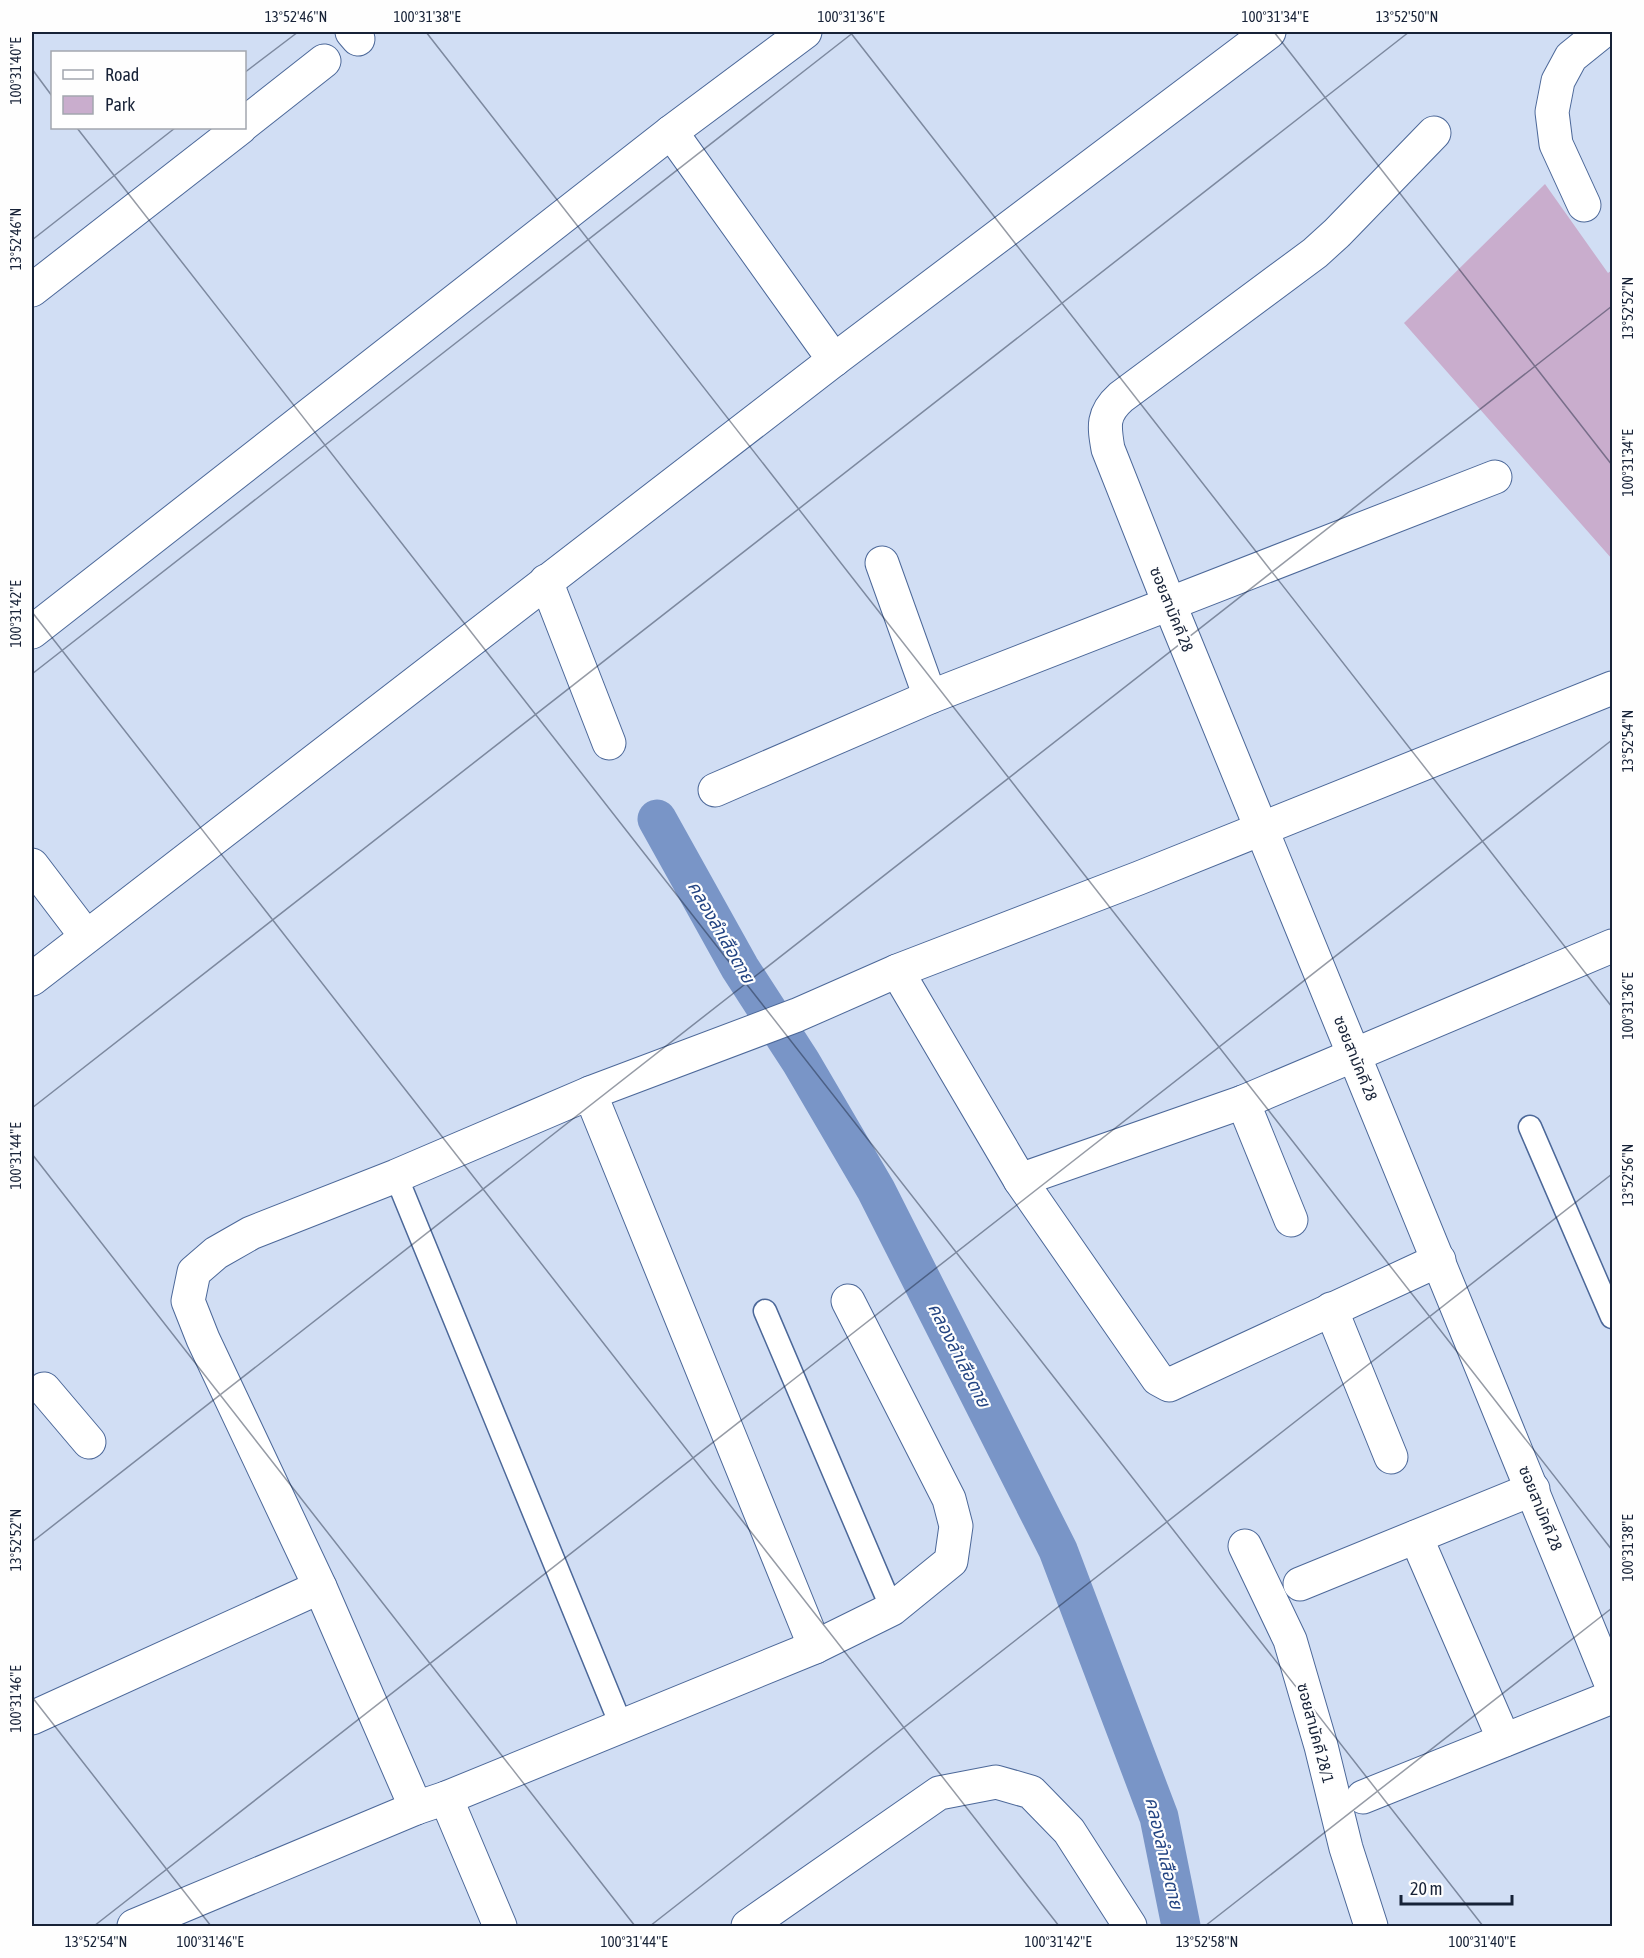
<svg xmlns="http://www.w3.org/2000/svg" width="1644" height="1958" font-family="'Asap Condensed','Noto Sans Thai',sans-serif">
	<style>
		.green { fill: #c9adcd }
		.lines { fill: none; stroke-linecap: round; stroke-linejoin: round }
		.canal { stroke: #7995c7; stroke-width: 39 }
		.service-casing { stroke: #4c6899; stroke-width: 25 }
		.minor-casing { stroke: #4c6899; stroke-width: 35 }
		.service { stroke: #fff; stroke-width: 22 }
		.minor { stroke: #fff; stroke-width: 33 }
		.ticks { fill: none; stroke: #172237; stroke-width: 1.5; stroke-opacity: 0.45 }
		.labels { text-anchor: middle; stroke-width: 4.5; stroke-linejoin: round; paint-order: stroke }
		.street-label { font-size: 16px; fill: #172237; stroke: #fefefe }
		.water-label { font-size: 18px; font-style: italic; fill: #224382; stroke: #fefefe }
		.neatline { fill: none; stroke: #172237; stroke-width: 2 }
		.ticks-label { font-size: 15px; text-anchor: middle; fill: #172237 }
	</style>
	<rect width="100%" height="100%" fill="#d1def4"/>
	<polygon class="green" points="1545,184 1608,273 1612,270 1612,559 1404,323"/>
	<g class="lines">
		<polyline class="canal" points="657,819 740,968 801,1062 876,1190 1058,1550 1159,1817 1181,1926"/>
		<g class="service-casing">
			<g id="service">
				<polyline points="1530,1127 1612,1317"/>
				<polyline points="396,1176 621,1725"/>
				<polyline points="765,1311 892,1609"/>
			</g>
		</g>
		<g class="minor-casing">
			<g id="minor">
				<polyline points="352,32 358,39"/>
				<polyline points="244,124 324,61"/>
				<polyline points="671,132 834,360"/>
				<path d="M 1434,133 L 1337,233 L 1315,253 L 1121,397 C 1102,414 1104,426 1108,449 L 1169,603 L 1612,1686"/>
				<polyline points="1584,205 1556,144 1552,112 1558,81 1571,57 1602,32"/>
				<polyline points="32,290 240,128"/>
				<polyline points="882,563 930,697"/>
				<polyline points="546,581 609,743"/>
				<polyline points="32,632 671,132 805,32"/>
				<polyline points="715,790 930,697 1495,477"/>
				<polyline points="32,865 86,936"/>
				<polyline points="897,971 1020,1180 1158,1379 1169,1385 1439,1260"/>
				<polyline points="32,979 834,360 1269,32"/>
				<polyline points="590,1093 815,1647"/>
				<polyline points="1243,1102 1291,1220"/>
				<polyline points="1020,1180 1243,1102 1612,946"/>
				<polyline points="1331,1309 1391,1457"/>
				<polyline points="44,1389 89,1442"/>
				<polyline points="1416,1537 1504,1740"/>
				<polyline points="1245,1546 1290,1640 1321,1746 1346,1848 1371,1926"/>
				<polyline points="1300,1584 1533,1489"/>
				<polyline points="32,1718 320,1587"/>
				<polyline points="1363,1797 1612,1697"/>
				<polyline points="446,1798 500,1926"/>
				<polyline points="416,1808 320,1587 203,1339 188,1301 194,1272 216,1253 251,1233 396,1176 590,1093 797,1015 897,971 1139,878 1612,688"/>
				<polyline points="134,1926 416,1808 446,1798 815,1647 892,1609 951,1561 956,1526 949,1499 848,1301"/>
				<polyline points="748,1926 939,1793 996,1782 1031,1792 1069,1831 1130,1926"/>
			</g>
		</g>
		<use href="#service" class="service"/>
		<use href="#minor" class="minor"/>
	</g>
	<path class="ticks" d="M 426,32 L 1612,1550M 850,32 L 1612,1007M 1274,32 L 1612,465M 32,69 L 52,96M 244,73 L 298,32M 77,128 L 1483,1926M 32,240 L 175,128M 32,612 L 1059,1926M 32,674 L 854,32M 32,1108 L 1409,32M 32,1154 L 635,1926M 32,1542 L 1612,306M 32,1697 L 211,1926M 94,1926 L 1612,740M 650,1926 L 1612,1174M 1205,1926 L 1612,1608"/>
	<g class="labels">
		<g class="street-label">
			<text transform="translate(1172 609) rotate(68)" y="6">ซอยสามัคคี 28</text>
			<text transform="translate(1356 1058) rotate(68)" y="6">ซอยสามัคคี 28</text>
			<text transform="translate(1541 1508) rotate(68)" y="6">ซอยสามัคคี 28</text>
			<text transform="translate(1316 1733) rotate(75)" y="6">ซอยสามัคคี 28/1</text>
		</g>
		<g class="water-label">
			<text transform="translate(721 932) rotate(60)" y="6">คลองลำเสือตาย</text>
			<text transform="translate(959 1355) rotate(63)" y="6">คลองลำเสือตาย</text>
			<text transform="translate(1164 1853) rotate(77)" y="6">คลองลำเสือตาย</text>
		</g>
	</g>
	<rect width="1644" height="1958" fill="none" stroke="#fefefe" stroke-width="66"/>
	<rect x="51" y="51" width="195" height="78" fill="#fefefe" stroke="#a2a6ae" stroke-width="1.5"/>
	<rect x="63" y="70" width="30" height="9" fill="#ffffff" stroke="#a2a6ae" stroke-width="1.5"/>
	<text x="105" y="81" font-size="18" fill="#172237">Road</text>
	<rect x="63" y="96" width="30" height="18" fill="#c9adcd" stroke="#a2a6ae" stroke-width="1.5"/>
	<text x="105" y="111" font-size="18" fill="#172237">Park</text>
	<path d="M1401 1895v9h111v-9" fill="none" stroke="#172237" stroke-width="3"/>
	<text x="1410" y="1895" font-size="18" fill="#172237" stroke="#fefefe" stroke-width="4.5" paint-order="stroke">20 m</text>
	<rect x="33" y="33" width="1578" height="1892" class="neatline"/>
	<g class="ticks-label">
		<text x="296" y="22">13°52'46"N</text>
		<text x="427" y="22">100°31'38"E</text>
		<text x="851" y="22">100°31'36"E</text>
		<text x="1275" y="22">100°31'34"E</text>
		<text x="1407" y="22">13°52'50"N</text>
		<text transform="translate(16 71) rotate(-90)" y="5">100°31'40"E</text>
		<text transform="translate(16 239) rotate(-90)" y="5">13°52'46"N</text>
		<text transform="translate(1628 308) rotate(-90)" y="5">13°52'52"N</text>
		<text transform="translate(1628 463) rotate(-90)" y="5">100°31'34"E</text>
		<text transform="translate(16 614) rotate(-90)" y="5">100°31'42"E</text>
		<text transform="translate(1628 741) rotate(-90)" y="5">13°52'54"N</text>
		<text transform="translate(1628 1006) rotate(-90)" y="5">100°31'36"E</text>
		<text transform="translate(16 1156) rotate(-90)" y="5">100°31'44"E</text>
		<text transform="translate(1628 1175) rotate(-90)" y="5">13°52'56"N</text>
		<text transform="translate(16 1540) rotate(-90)" y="5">13°52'52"N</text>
		<text transform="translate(1628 1548) rotate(-90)" y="5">100°31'38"E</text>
		<text transform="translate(16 1699) rotate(-90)" y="5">100°31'46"E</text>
		<text x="96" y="1947">13°52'54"N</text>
		<text x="210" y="1947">100°31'46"E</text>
		<text x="634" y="1947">100°31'44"E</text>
		<text x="1058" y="1947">100°31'42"E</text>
		<text x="1207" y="1947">13°52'58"N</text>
		<text x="1482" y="1947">100°31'40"E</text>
	</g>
</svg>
